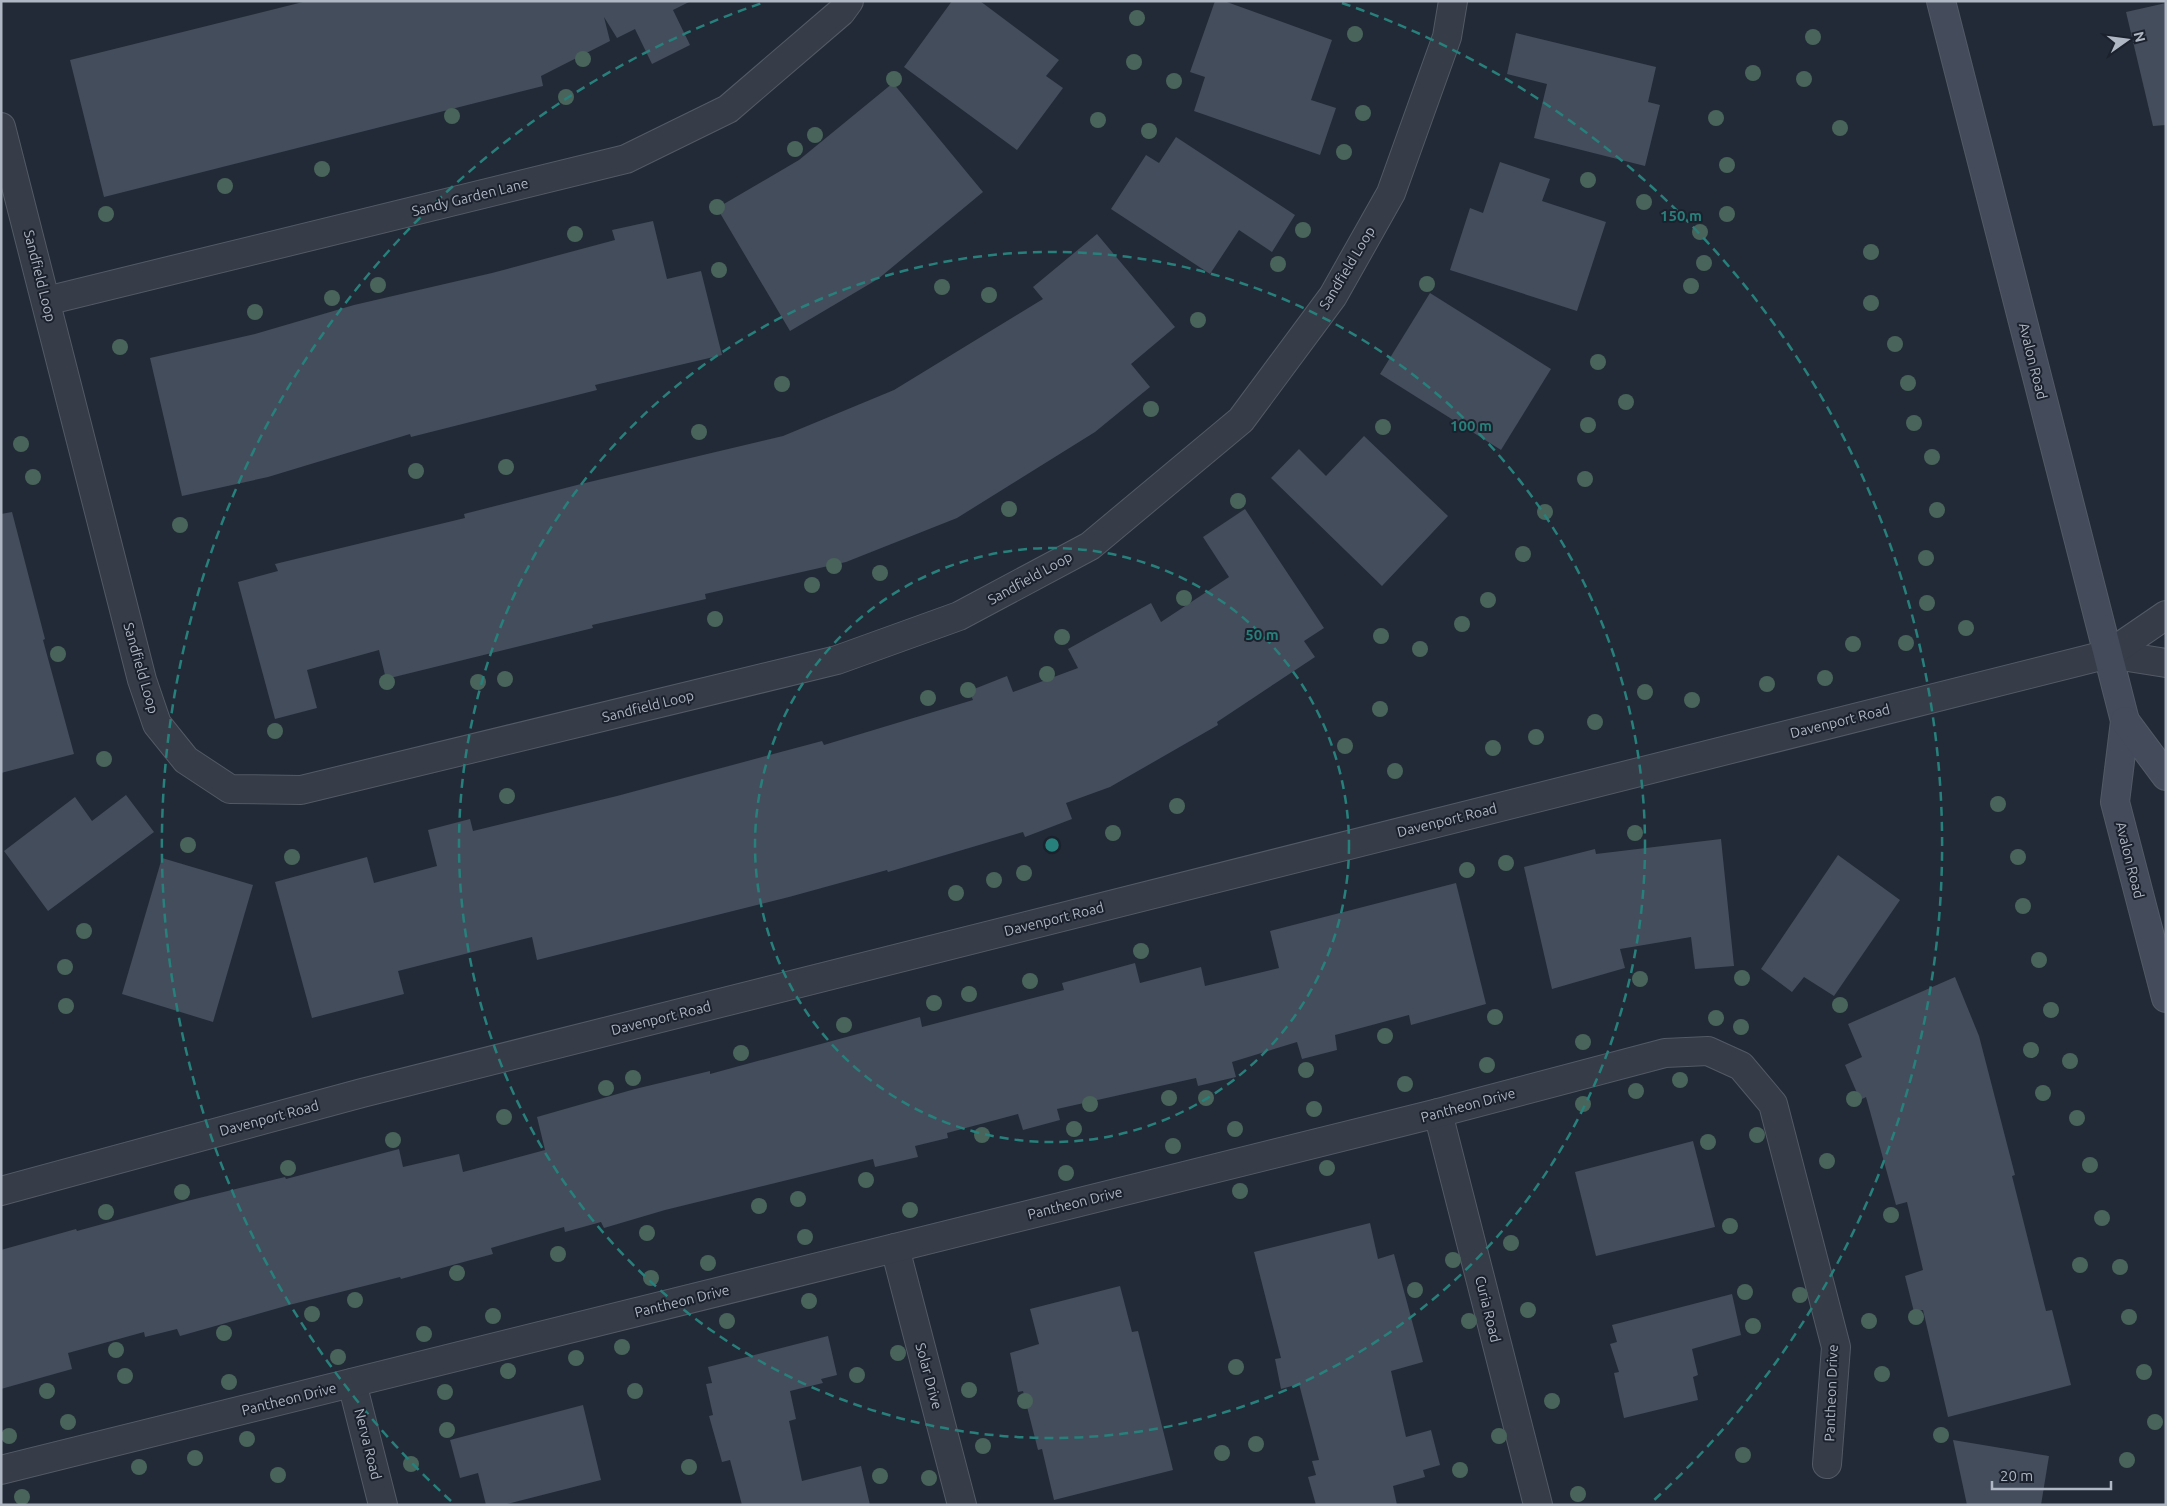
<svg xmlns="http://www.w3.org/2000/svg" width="2167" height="1506" font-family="Ubuntu,sans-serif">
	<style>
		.building { fill: #444d5c }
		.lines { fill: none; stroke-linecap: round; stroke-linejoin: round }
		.street-casing { stroke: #535a66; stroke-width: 30 }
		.secondary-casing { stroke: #535a66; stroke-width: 30 }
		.street { stroke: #363c48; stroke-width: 28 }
		.secondary { stroke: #444b5b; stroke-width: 28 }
		.tree { fill: #49645a }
		.ring { fill: none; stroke: #27807b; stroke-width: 2.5; stroke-dasharray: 9 6 }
		.labels { text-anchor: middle; stroke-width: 4; stroke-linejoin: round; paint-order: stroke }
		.street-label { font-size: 14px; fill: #b0b7c4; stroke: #1b212d }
		.centre { fill: #27807b; stroke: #1b212d; stroke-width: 2.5 }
		.ring-label { font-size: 15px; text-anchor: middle; font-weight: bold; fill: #27807b; stroke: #1b212d; stroke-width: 4; stroke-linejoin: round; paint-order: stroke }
	</style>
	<rect width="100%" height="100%" fill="#222a37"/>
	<g class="building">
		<polygon points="307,1 691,1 673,10 690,45 652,64 635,29 617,38 604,17 610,41 541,76 543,86 104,197 70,60"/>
		<polygon points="952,1 980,1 1059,60 1046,76 1063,88 1017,150 904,67"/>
		<polygon points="1215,1 1224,1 1332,40 1311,100 1336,108 1320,155 1194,111 1205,77 1190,72"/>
		<polygon points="2166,3 2166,125 2153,126 2126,12"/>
		<polygon points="1516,33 1656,67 1648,102 1660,105 1645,166 1534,138 1547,84 1507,74"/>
		<polygon points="893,83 983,192 878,279 790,331 717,208 799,160"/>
		<polygon points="1176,137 1295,215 1272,252 1239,230 1210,274 1111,209 1146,155 1159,163"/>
		<polygon points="1500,162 1550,179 1542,201 1606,222 1577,311 1450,270 1470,208 1483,213"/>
		<polygon points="653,221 667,279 701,271 722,355 595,385 597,390 411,437 410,434 268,477 182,496 150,358 255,334 354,305 492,273 615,240 612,230"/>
		<polygon points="1097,234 1175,327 1131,364 1150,387 1095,432 957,518 846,562 705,594 706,599 592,625 593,628 386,679 379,650 307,670 317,708 275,719 238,582 278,571 275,564 465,518 464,514 581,484 783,436 894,390 1043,299 1033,287"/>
		<polygon points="1430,293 1551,369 1501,450 1380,374"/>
		<polygon points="1364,436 1448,516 1382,586 1271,478 1299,449 1326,476"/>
		<polygon points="1245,509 1324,628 1304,641 1315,657 1217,722 1218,725 1110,787 1066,803 1072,819 1025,837 1023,832 888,872 887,870 789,897 537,960 532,937 398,971 404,994 312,1018 275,882 367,857 374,883 437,866 428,830 470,819 473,831 617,796 822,741 824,745 973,700 969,691 1007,676 1013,692 1078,668 1068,649 1151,603 1161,622 1229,577 1203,537"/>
		<polygon points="12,512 45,639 43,640 74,754 1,773 1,514"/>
		<polygon points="126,795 154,832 48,911 4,851 75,797 92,821"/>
		<polygon points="1721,839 1734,966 1695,969 1691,937 1620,949 1625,968 1552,989 1524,867 1595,849 1596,854"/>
		<polygon points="1838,855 1900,900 1834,996 1804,977 1792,992 1761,969"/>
		<polygon points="162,858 253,885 213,1022 122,994"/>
		<polygon points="1456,883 1486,1004 1411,1025 1409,1015 1335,1035 1337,1050 1302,1059 1297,1042 1232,1062 1236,1077 1198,1086 1196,1078 1057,1109 1060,1120 1023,1130 1018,1114 947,1133 948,1138 915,1146 918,1157 875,1167 873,1159 665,1210 604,1228 601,1222 565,1232 564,1227 491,1248 493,1254 401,1279 400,1277 289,1305 180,1336 177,1329 145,1337 144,1332 68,1353 72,1369 1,1389 1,1250 76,1229 77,1231 187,1201 285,1177 286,1179 399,1149 403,1167 459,1154 463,1172 545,1150 537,1117 635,1089 710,1071 710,1074 920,1017 922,1027 1064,990 1062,983 1135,963 1140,983 1201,967 1205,986 1279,968 1270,931"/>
		<polygon points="1955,977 1979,1036 2015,1175 2012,1176 2046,1311 2052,1310 2071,1385 1948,1417 1923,1310 1914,1312 1905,1276 1923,1270 1907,1202 1896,1205 1866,1097 1860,1100 1845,1065 1862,1057 1848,1024"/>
		<polygon points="1693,1141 1715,1227 1596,1256 1575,1172"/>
		<polygon points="1370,1223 1378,1259 1394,1254 1423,1362 1391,1371 1406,1437 1431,1430 1440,1465 1423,1470 1425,1477 1393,1486 1397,1505 1316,1505 1308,1477 1316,1475 1312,1461 1319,1460 1299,1384 1281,1389 1275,1359 1281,1358 1254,1252"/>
		<polygon points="1120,1286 1132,1332 1138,1331 1173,1470 1054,1500 1042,1449 1038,1450 1023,1391 1018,1392 1010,1353 1039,1344 1030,1309"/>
		<polygon points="1732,1294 1741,1335 1692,1349 1698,1375 1693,1377 1698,1400 1624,1418 1614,1373 1619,1372 1610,1344 1617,1342 1612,1325"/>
		<polygon points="828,1336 837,1375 821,1379 823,1383 790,1391 796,1419 789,1421 802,1481 861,1466 870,1505 742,1505 730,1460 722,1462 709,1416 713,1415 706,1384 712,1383 708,1367"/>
		<polygon points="583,1405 601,1480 503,1505 486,1505 478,1473 460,1478 450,1440"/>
		<polygon points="1953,1440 2049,1456 2041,1505 1967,1505"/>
	</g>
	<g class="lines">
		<g class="street-casing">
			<g id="street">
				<polyline points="1,127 142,680 157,724 186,760 230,789 301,790 837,660 959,616 1090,546 1241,420 1333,296 1391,193 1447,37 1453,1"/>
				<polyline points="46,301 626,159 728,109 841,12 849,1"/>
				<polyline points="2109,654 2166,663"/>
				<polyline points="1438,1113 1538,1505"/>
				<polyline points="1,1191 362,1093 2109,654 2166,615"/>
				<polyline points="895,1248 962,1505"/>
				<polyline points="352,1383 383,1505"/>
				<polyline points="1,1470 1438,1113 1665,1053 1708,1051 1741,1066 1773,1104 1836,1347 1827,1464"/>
			</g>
		</g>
		<g class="secondary-casing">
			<g id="secondary">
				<polyline points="1941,1 2125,721 2115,802 2166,998"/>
				<polyline points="2125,721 2166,776"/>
			</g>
		</g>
		<use href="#street" class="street"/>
		<use href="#secondary" class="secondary"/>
	</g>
	<g class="tree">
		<circle cx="1137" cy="18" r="8"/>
		<circle cx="1355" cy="34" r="8"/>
		<circle cx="1813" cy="37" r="8"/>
		<circle cx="583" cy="59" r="8"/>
		<circle cx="1134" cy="62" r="8"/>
		<circle cx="1753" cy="73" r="8"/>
		<circle cx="894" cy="79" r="8"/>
		<circle cx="1804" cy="79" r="8"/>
		<circle cx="1174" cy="81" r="8"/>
		<circle cx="566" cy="97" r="8"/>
		<circle cx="1363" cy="113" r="8"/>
		<circle cx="452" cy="116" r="8"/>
		<circle cx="1716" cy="118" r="8"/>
		<circle cx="1098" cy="120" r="8"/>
		<circle cx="1840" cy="128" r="8"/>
		<circle cx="1149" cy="131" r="8"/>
		<circle cx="815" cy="135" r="8"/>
		<circle cx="795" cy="149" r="8"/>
		<circle cx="1344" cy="152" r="8"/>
		<circle cx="1727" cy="165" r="8"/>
		<circle cx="322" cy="169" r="8"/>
		<circle cx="1588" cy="180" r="8"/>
		<circle cx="225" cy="186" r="8"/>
		<circle cx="1644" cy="202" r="8"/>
		<circle cx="717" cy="207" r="8"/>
		<circle cx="106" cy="214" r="8"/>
		<circle cx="1727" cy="214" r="8"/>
		<circle cx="1303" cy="230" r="8"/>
		<circle cx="1700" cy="232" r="8"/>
		<circle cx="575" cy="234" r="8"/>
		<circle cx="1871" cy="252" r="8"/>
		<circle cx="1704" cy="263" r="8"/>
		<circle cx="1278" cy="264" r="8"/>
		<circle cx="719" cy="270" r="8"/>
		<circle cx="1427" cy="284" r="8"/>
		<circle cx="378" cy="285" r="8"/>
		<circle cx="1691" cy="286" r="8"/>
		<circle cx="942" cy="287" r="8"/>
		<circle cx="989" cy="295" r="8"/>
		<circle cx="332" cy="298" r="8"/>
		<circle cx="1871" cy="303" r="8"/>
		<circle cx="255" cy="312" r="8"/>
		<circle cx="1198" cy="320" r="8"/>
		<circle cx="1895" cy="344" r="8"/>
		<circle cx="120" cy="347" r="8"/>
		<circle cx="1598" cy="362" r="8"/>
		<circle cx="1908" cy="383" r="8"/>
		<circle cx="782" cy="384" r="8"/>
		<circle cx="1626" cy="402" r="8"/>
		<circle cx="1151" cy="409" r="8"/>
		<circle cx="1914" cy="423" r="8"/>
		<circle cx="1588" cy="425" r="8"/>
		<circle cx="1383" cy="427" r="8"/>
		<circle cx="699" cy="432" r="8"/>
		<circle cx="21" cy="444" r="8"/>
		<circle cx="1932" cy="457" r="8"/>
		<circle cx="506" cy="467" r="8"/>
		<circle cx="416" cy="471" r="8"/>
		<circle cx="33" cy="477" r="8"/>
		<circle cx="1585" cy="479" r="8"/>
		<circle cx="1238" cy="501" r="8"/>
		<circle cx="1009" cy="509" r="8"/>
		<circle cx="1937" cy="510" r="8"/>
		<circle cx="1545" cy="512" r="8"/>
		<circle cx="180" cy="525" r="8"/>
		<circle cx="1523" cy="554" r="8"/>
		<circle cx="1926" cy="558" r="8"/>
		<circle cx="834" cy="566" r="8"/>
		<circle cx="880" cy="573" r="8"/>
		<circle cx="812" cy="585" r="8"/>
		<circle cx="1184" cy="598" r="8"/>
		<circle cx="1488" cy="600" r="8"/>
		<circle cx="1927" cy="603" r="8"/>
		<circle cx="715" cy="619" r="8"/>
		<circle cx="1462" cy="624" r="8"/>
		<circle cx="1966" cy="628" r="8"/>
		<circle cx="1381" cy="636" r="8"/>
		<circle cx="1062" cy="637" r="8"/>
		<circle cx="1906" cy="643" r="8"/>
		<circle cx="1853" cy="644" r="8"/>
		<circle cx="1420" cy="649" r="8"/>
		<circle cx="58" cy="654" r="8"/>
		<circle cx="1047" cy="674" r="8"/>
		<circle cx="1825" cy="678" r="8"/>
		<circle cx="505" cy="679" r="8"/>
		<circle cx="387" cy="682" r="8"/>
		<circle cx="478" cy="682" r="8"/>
		<circle cx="1767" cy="684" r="8"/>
		<circle cx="968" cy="690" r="8"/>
		<circle cx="1645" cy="692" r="8"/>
		<circle cx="928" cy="698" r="8"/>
		<circle cx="1692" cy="700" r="8"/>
		<circle cx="1380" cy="709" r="8"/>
		<circle cx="1595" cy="722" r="8"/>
		<circle cx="275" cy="731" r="8"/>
		<circle cx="1536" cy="737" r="8"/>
		<circle cx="1345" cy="746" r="8"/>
		<circle cx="1493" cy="748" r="8"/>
		<circle cx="104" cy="759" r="8"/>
		<circle cx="1395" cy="771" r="8"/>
		<circle cx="507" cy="796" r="8"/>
		<circle cx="1998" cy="804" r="8"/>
		<circle cx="1177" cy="806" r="8"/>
		<circle cx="1113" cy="833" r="8"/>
		<circle cx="1635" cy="833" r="8"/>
		<circle cx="188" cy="845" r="8"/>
		<circle cx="292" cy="857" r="8"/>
		<circle cx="2018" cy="857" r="8"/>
		<circle cx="1506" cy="863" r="8"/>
		<circle cx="1467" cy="870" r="8"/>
		<circle cx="1024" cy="873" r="8"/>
		<circle cx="994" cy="880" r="8"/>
		<circle cx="956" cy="893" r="8"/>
		<circle cx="2023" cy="906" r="8"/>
		<circle cx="84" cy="931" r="8"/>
		<circle cx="1141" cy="951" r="8"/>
		<circle cx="2039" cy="960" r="8"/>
		<circle cx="65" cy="967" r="8"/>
		<circle cx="1742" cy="978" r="8"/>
		<circle cx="1640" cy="979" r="8"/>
		<circle cx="1030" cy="981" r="8"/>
		<circle cx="969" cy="994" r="8"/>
		<circle cx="934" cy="1003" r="8"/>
		<circle cx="1840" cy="1005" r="8"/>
		<circle cx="66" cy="1006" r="8"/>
		<circle cx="2051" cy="1010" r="8"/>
		<circle cx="1495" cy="1017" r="8"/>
		<circle cx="1716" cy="1018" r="8"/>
		<circle cx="844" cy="1025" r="8"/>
		<circle cx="1741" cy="1027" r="8"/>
		<circle cx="1385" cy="1036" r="8"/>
		<circle cx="1583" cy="1042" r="8"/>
		<circle cx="2031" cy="1050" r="8"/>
		<circle cx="741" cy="1053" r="8"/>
		<circle cx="2070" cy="1061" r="8"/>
		<circle cx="1487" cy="1065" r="8"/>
		<circle cx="1306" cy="1070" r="8"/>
		<circle cx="633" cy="1078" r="8"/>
		<circle cx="1680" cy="1080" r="8"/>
		<circle cx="1405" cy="1084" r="8"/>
		<circle cx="606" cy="1088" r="8"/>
		<circle cx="1636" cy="1091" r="8"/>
		<circle cx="2043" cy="1093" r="8"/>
		<circle cx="1169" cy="1098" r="8"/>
		<circle cx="1206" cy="1098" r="8"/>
		<circle cx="1854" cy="1099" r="8"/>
		<circle cx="1090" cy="1104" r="8"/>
		<circle cx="1583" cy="1104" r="8"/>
		<circle cx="1314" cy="1109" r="8"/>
		<circle cx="504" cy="1117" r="8"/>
		<circle cx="2077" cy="1118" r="8"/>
		<circle cx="1074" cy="1129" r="8"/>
		<circle cx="1235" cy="1129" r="8"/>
		<circle cx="982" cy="1135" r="8"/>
		<circle cx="1757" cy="1135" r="8"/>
		<circle cx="393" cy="1140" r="8"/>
		<circle cx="1708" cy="1142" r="8"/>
		<circle cx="1173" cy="1146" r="8"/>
		<circle cx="1827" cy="1161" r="8"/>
		<circle cx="2090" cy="1165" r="8"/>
		<circle cx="288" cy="1168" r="8"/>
		<circle cx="1327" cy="1168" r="8"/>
		<circle cx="1066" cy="1173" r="8"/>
		<circle cx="866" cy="1180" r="8"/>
		<circle cx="1240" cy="1191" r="8"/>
		<circle cx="182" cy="1192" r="8"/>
		<circle cx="798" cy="1199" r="8"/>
		<circle cx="759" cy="1206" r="8"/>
		<circle cx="910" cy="1210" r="8"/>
		<circle cx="106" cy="1212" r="8"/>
		<circle cx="1891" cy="1215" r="8"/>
		<circle cx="2102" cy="1218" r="8"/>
		<circle cx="1730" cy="1226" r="8"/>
		<circle cx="647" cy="1233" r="8"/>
		<circle cx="805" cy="1237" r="8"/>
		<circle cx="1511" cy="1243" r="8"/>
		<circle cx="558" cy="1254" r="8"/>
		<circle cx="1453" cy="1260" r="8"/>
		<circle cx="708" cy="1263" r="8"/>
		<circle cx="2080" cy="1265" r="8"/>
		<circle cx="2120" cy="1267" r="8"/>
		<circle cx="457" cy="1273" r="8"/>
		<circle cx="651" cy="1278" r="8"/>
		<circle cx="1415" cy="1290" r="8"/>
		<circle cx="1745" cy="1292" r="8"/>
		<circle cx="1800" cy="1295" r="8"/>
		<circle cx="355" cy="1300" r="8"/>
		<circle cx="809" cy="1301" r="8"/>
		<circle cx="1528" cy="1310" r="8"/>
		<circle cx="312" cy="1314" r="8"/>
		<circle cx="493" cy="1316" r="8"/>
		<circle cx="1916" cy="1317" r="8"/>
		<circle cx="2129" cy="1317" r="8"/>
		<circle cx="727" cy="1321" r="8"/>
		<circle cx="1469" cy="1321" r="8"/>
		<circle cx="1869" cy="1321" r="8"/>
		<circle cx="1753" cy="1326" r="8"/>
		<circle cx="224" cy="1333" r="8"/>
		<circle cx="424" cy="1334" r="8"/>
		<circle cx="622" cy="1347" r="8"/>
		<circle cx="116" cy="1350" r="8"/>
		<circle cx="898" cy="1353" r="8"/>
		<circle cx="338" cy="1357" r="8"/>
		<circle cx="576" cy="1358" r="8"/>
		<circle cx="1236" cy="1367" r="8"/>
		<circle cx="508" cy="1371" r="8"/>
		<circle cx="2144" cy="1372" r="8"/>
		<circle cx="1882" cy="1374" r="8"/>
		<circle cx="857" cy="1375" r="8"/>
		<circle cx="125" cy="1376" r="8"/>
		<circle cx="229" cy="1382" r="8"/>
		<circle cx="969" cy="1390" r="8"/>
		<circle cx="47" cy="1391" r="8"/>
		<circle cx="635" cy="1391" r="8"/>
		<circle cx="445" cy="1392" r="8"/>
		<circle cx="1025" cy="1401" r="8"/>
		<circle cx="1552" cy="1401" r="8"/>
		<circle cx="68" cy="1422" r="8"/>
		<circle cx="2155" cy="1422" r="8"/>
		<circle cx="447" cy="1430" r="8"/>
		<circle cx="1941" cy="1435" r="8"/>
		<circle cx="9" cy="1436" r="8"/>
		<circle cx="1499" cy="1436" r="8"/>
		<circle cx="247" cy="1439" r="8"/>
		<circle cx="1256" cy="1444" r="8"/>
		<circle cx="983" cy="1446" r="8"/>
		<circle cx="1222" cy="1453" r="8"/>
		<circle cx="1743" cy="1455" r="8"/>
		<circle cx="195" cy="1458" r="8"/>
		<circle cx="2127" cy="1460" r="8"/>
		<circle cx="411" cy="1464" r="8"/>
		<circle cx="139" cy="1467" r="8"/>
		<circle cx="689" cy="1467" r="8"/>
		<circle cx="1460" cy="1470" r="8"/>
		<circle cx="278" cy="1475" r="8"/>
		<circle cx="880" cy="1476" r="8"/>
		<circle cx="929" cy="1478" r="8"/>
		<circle cx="1578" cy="1494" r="8"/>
		<circle cx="22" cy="1497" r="8"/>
	</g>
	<g class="ring">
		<circle cx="1052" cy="845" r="297"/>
		<circle cx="1052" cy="845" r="593"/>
		<path d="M451 1501A890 890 0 0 1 762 3M1342 3A890 890 0 0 1 1653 1501"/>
	</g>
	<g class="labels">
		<g class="street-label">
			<text transform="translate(470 197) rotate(-14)" y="5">Sandy Garden Lane</text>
			<text transform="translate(1347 268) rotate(-59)" y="5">Sandfield Loop</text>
			<text transform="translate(40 276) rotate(76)" y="5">Sandfield Loop</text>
			<text transform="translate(2033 361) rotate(76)" y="5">Avalon Road</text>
			<text transform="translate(1030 578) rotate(-29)" y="5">Sandfield Loop</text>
			<text transform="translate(141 668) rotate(74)" y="5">Sandfield Loop</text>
			<text transform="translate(648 706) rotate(-14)" y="5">Sandfield Loop</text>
			<text transform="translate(1840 721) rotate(-14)" y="5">Davenport Road</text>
			<text transform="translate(1447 820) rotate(-14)" y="5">Davenport Road</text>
			<text transform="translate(2130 860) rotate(76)" y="5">Avalon Road</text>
			<text transform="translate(1054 919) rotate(-14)" y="5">Davenport Road</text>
			<text transform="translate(661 1018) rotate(-14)" y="5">Davenport Road</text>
			<text transform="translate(1468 1105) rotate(-15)" y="5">Pantheon Drive</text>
			<text transform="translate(269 1118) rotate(-15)" y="5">Davenport Road</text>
			<text transform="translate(1075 1203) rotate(-14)" y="5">Pantheon Drive</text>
			<text transform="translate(682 1301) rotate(-14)" y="5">Pantheon Drive</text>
			<text transform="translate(1488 1309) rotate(76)" y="5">Curia Road</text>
			<text transform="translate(929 1376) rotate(75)" y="5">Solar Drive</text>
			<text transform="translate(1831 1393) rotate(-88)" y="5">Pantheon Drive</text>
			<text transform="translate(289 1399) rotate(-14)" y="5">Pantheon Drive</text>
			<text transform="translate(368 1444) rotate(76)" y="5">Nerva Road</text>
		</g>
	</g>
	<circle cx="1052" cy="845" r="8" class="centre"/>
	<g class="ring-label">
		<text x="1681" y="221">150 m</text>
		<text x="1471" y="431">100 m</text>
		<text x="1262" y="640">50 m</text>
	</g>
	<rect width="2167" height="1506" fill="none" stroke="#b0b7c4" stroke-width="5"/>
	<g transform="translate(2127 40) rotate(76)" stroke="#1b212d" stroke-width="4" paint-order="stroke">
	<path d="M0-4L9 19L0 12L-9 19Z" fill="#b0b7c4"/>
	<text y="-8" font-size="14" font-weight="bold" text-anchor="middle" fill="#b0b7c4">N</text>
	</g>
	<path d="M1992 1481v8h119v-8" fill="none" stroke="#b0b7c4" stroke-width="2.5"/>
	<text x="2000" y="1481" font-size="15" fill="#b0b7c4" stroke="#1b212d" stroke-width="4" paint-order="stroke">20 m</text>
</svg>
